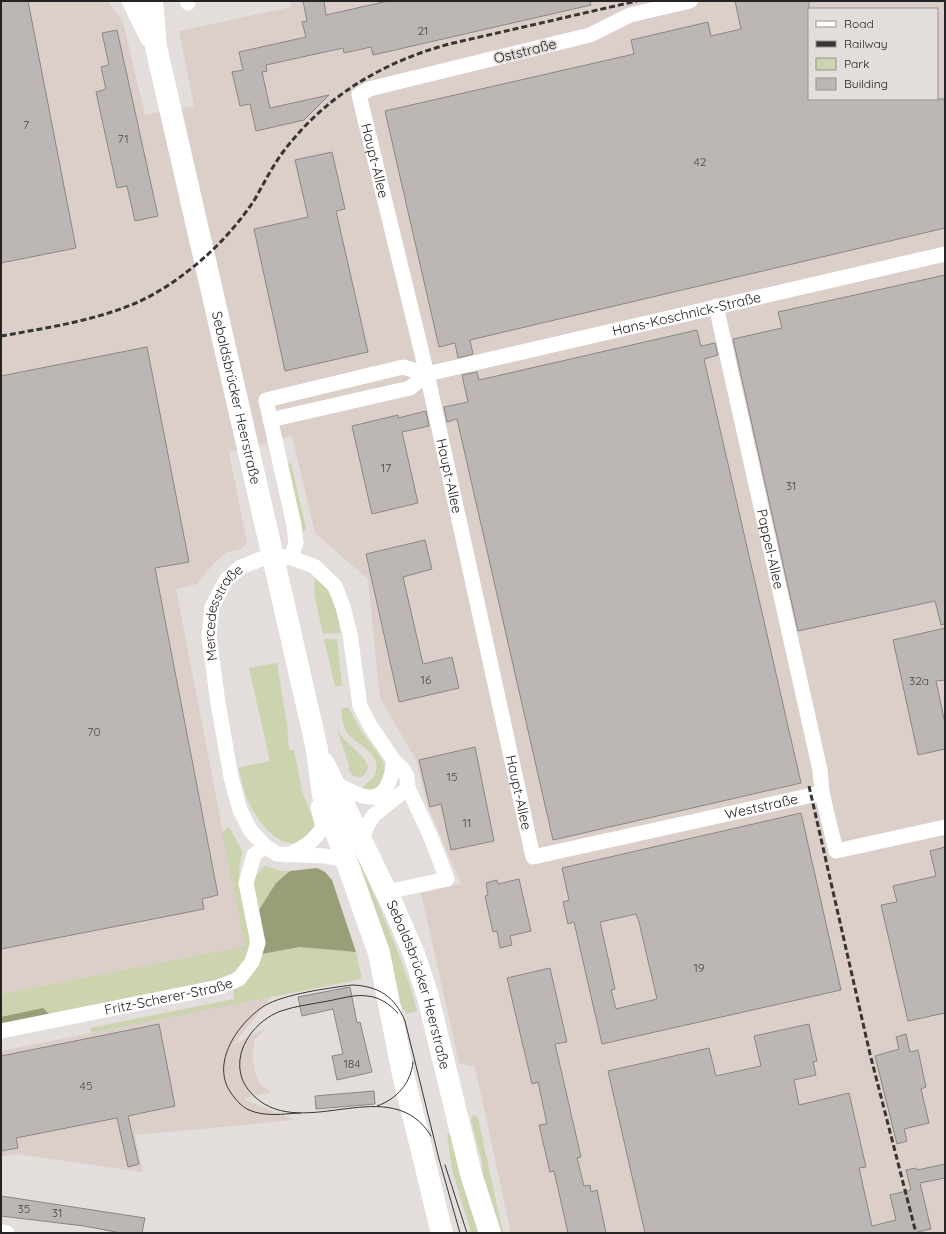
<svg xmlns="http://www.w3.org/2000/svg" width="946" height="1234" font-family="Quicksand,sans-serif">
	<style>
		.built { fill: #dccfca; fill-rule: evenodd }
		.green { fill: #ccd3af }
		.forest { fill: #989f78 }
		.building { fill: #bcb7b5; stroke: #8b8684; fill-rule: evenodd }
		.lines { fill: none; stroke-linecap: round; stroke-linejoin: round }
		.street { stroke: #fff; stroke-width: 15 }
		.primary { stroke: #fff; stroke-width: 22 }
		.tram { stroke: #373535; stroke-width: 1 }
		.rail { stroke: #373535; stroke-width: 3; stroke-dasharray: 6 3; stroke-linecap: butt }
		.labels { text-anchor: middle; stroke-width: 4; stroke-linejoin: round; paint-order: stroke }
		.number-label { font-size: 12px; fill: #4a4747 }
		.street-label { font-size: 14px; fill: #242222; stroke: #e3dddb }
	</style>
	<rect width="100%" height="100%" fill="#e3dddb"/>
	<g class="built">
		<path d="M 1,1 L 108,1 L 123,22 L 145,115 L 194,106 L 179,31 L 291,7 L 290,1 L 945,1 L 945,1233 L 511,1233 L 475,1067 L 459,1063 L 421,893 L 461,884 L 427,805 L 416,760 L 380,698 L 368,579 L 315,533 L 292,436 L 229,452 L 247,543 L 241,549 L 227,552 L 215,562 L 197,584 L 176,589 L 245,946 L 1,994 ZM 809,9 L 937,9 L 937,99 L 809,99 Z"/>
		<polygon points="271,997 233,1045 266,1028 255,1039 252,1056 255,1072 261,1085 271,1092 243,1099 295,1120 135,1135 143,1172 17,1154 1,1157 1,1051"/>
	</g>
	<g class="green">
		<polygon points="291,463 306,529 301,533 286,464"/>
		<path d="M 315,578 C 333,591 339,611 340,633 L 323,634 L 314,593 Z"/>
		<polygon points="324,639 337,639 342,686 335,686"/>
		<path d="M 277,663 L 287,725 L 289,750 L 294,750 L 302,791 L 316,827 C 311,832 306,837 299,841 C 281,851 260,823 252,809 C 245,797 242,781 238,768 L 270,761 L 249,668 Z"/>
		<path d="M 348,707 C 354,718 359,729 367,739 C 377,753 388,761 384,780 L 374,791 L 362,790 C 364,782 375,781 376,771 C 380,751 356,745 347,733 C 343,727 342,716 341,709 Z"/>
		<path d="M 336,726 C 344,745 359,748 368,766 L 366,773 L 360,778 L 352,775 L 348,769 L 350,768 Z"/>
		<path d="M 339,813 C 354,845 367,878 381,911 C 395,944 408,976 417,1011 L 407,1014 L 395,997 Z"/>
		<path d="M 229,827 L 243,852 C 241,858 239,866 239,873 C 240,915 270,954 222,980 L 51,1016 L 1,1017 L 1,994 L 245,946 L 222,832 Z"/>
		<path d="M 265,866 L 281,871 L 290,871 L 276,883 L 257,913 C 255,895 248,878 265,866 Z"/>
		<polygon points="300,947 356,952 362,979 91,1033 90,1028 234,999 234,988 262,954"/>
		<polygon points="474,1115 478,1118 503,1233 499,1233 484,1188 482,1162 471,1120 472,1116"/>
		<polygon points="447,1134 450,1134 458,1148 484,1233 471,1233 452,1169"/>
	</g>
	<g class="forest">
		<polygon points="317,868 325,872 332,880 356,952 300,947 262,954 257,913 276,883 290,871"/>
		<polygon points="43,1008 51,1016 1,1026 1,1017"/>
	</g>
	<g class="building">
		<polygon points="1,1 28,1 76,248 1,263"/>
		<polygon points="303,1 324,1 326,15 388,1 590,1 591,5 373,55 371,47 344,53 343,48 266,65 267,71 262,72 270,108 329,95 304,120 256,131 250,104 240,106 232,72 243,70 239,52 306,37 302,22 307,21"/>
		<polygon points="735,1 809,1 809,99 945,99 945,228 470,340 473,354 458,358 455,343 439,347 385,111 634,54 631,40 708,22 711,36 741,29"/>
		<polygon points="117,30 158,216 135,221 127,186 117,188 96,92 106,89 101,67 109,65 102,33"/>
		<polygon points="332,152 345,209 336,211 368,352 285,371 254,229 308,217 295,160"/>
		<polygon points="945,275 945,624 941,625 935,601 798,631 733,339 782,328 778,312"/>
		<polygon points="697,330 701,346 715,343 718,355 704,359 801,783 553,840 457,419 447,422 444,407 468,402 462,375 477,372 479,380"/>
		<polygon points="147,347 189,562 155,568 218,895 202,899 204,909 1,949 1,376"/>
		<polygon points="426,411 429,426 402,432 418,503 372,514 352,426 398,415 398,418"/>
		<polygon points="425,540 432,569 403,577 423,664 452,657 459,688 399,702 366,554"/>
		<polygon points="945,628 945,680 936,681 945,723 945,749 918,755 893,640"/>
		<polygon points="475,747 494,841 451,850 441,804 430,807 419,760"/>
		<path d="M 801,813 L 841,990 L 602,1044 L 574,922 L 568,924 L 563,902 L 569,900 L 562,868 ZM 636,914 L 639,922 L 657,999 L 616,1009 L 611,990 L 615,989 L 600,922 Z"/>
		<polygon points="945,847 945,1013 908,1021 881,905 897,902 893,886 936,876 930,851"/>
		<polygon points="519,879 531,931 510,936 512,945 500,948 497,931 493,932 485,896 488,895 486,883 497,880 498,884"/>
		<polygon points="550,968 567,1042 555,1044 581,1157 577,1158 584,1186 590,1185 591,1192 597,1190 606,1233 568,1233 554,1171 550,1172 539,1125 547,1124 538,1082 532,1084 507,978"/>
		<polygon points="350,987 357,1023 360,1022 372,1072 337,1080 332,1056 343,1054 333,1009 302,1016 298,997"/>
		<polygon points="159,1024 175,1106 128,1116 139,1164 128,1167 117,1118 16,1138 18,1148 1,1151 1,1056"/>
		<polygon points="809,1024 817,1061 813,1062 816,1075 794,1080 799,1105 849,1093 866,1167 859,1168 872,1226 896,1220 890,1195 911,1190 906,1170 916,1168 917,1170 945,1164 945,1178 920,1183 931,1229 913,1233 645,1233 608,1071 709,1048 716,1076 761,1066 754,1036"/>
		<polygon points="906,1034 910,1052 918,1050 926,1087 921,1089 929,1123 904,1129 907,1141 897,1144 875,1056 899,1049 896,1037"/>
		<polygon points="374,1091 375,1104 316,1109 315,1096"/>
		<polygon points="1,1196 145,1218 142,1233 121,1233 84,1226 1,1216"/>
	</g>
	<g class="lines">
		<g class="street">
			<polyline points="187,1 188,3"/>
			<path id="s1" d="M 690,1 L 630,15 L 590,35 L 369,89 L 359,95 L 427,374 L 533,857 L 822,793 L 836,851 L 945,827"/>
			<path id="s2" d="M 716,306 L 820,770 L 822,793"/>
			<path id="s3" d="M 270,420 L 410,388 L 427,374 L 945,254"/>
			<polyline points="291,558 296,543 294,525 266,400 403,367 427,374"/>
			<path d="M 334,783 C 368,801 387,809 394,761"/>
			<polyline points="361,841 368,824 374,815 408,788"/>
			<path d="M 288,855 C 304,848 314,841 323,827 L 318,807"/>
			<path id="s4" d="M 345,860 L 325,856 L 277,854 L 265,846 L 250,830 L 240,810 L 231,777 L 218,703 L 209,636 L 212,607 L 226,580 L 241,567 L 261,559 L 278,556 L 291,558 L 314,566 L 335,586 L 343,607 L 350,634 L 360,706 L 371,727 L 394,761 L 403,769 L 407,777 L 408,788 L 430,835 L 447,879 L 387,892"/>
			<path id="s5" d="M 1,1031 L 219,987 L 239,979 L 252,962 L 258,943 L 246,883 L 254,855 L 265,846"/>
			<polyline points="1,1232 7,1233"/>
		</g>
		<g class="primary">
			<polyline points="133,1 150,36"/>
			<path id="s6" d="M 152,1 L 156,47 L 317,749 L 323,795 L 379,953 L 403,1074 L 442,1233"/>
			<path id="s7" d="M 324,764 L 395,910 L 414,954 L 428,997 L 471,1174 L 490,1233"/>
		</g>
		<g class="tram">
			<path d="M 398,1013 C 389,1004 380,997 367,996 C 354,994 340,999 328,1001 C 313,1004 295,1006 281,1011 C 256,1020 234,1048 241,1075 C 243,1084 249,1091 255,1097 C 304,1142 391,1070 431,1136"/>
			<path d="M 377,1106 C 397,1099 411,1083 413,1062"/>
			<path d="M 300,1113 C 282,1114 265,1117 249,1110 C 241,1106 236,1100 231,1093 C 210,1063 238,1023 264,1006 C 284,994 329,988 352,985 C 379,986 395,997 405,1021 L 439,1159 L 460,1233"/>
			<polyline points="445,1165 467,1233"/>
		</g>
		<g class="rail">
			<path d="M 1,336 C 46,328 93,321 136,303 C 161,292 186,274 206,256 C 224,240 242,219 255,199 C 264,183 272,167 283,152 C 325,96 383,62 449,44 L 637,1"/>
			<polyline points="809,786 870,1054 916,1233"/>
		</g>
	</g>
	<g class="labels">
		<g class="number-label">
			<text x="423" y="35">21</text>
			<text x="26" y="129">7</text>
			<text x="123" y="143">71</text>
			<text x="700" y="166">42</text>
			<text x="386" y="472">17</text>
			<text x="791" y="490">31</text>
			<text x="426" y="684">16</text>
			<text x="919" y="685">32a</text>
			<text x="94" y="736">70</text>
			<text x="452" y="781">15</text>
			<text x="467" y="827">11</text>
			<text x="699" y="972">19</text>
			<text x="352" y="1068">184</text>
			<text x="86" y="1090">45</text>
			<text x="24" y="1213">35</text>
			<text x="57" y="1217">31</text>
		</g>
		<g class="street-label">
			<text transform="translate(525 51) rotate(-14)" y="5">Oststraße</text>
			<text dy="5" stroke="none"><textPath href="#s1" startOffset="413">Haupt-Allee</textPath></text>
			<text dy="5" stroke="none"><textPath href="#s3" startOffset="432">Hans-Koschnick-Straße</textPath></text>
			<text dy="5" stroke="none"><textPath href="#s6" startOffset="406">Sebaldsbrücker Heerstraße</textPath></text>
			<text dy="5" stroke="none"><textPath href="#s1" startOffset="737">Haupt-Allee</textPath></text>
			<text dy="5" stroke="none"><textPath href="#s2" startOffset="249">Pappel-Allee</textPath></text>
			<text dy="5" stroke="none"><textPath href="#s4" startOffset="331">Mercedesstraße</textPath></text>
			<text dy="5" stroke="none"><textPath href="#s1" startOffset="1061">Haupt-Allee</textPath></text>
			<text dy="5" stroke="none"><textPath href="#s1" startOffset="1361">Weststraße</textPath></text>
			<text dy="5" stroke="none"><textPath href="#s7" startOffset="241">Sebaldsbrücker Heerstraße</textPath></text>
			<text dy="5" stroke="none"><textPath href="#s5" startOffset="171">Fritz-Scherer-Straße</textPath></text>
		</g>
	</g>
	<rect width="946" height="1234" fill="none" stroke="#242222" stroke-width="4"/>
	<rect x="808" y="8" width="130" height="92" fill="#e3dddb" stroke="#979291"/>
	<rect x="816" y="21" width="20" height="6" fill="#ffffff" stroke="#979291"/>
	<text x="844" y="28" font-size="12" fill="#242222">Road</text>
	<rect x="816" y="41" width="20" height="6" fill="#373535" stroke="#979291"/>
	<text x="844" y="48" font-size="12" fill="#242222">Railway</text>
	<rect x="816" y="58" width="20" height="12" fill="#ccd3af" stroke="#979291"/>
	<text x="844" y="68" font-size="12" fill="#242222">Park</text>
	<rect x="816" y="78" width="20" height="12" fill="#bcb7b5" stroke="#979291"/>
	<text x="844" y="88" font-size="12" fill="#242222">Building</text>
</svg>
